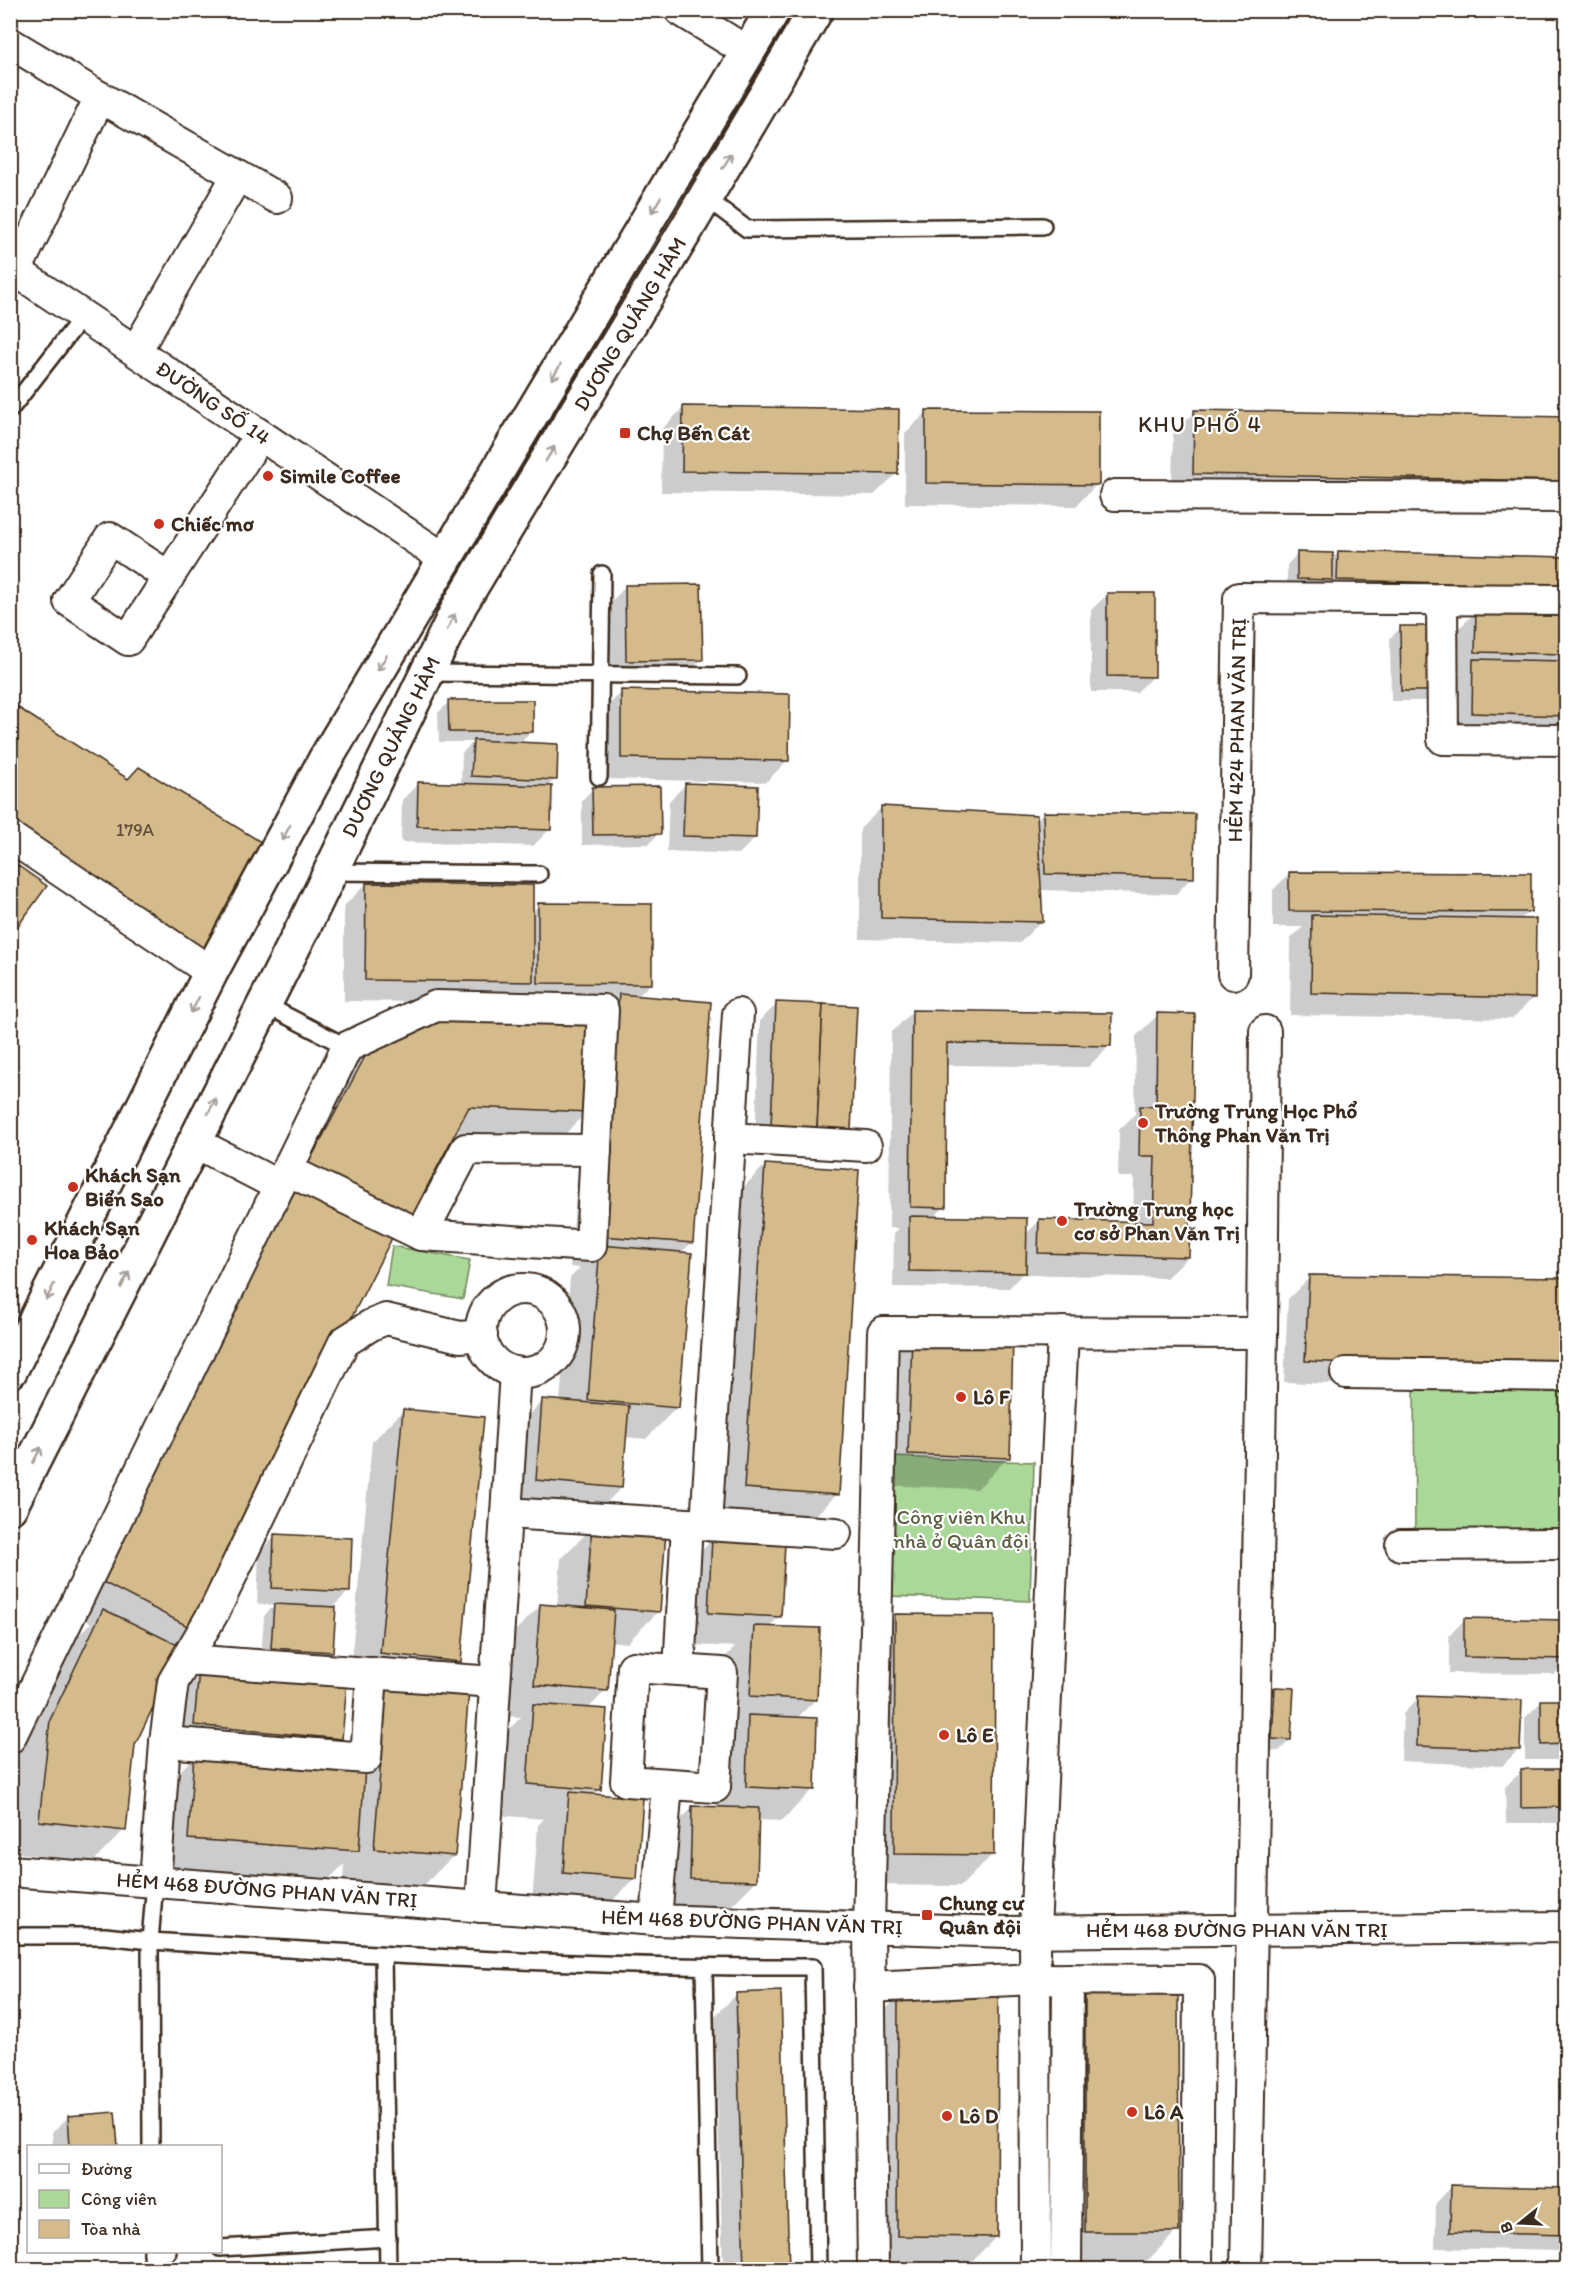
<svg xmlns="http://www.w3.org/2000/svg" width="1577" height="2280" font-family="Itim,sans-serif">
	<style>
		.green { fill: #aad898; stroke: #72815b; stroke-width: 1.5 }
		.shadow { fill: #0003 }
		.building { fill: #d5bb8b; stroke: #3b2a1e; stroke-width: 1.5 }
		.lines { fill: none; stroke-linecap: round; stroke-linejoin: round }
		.lane-casing { stroke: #3b2a1e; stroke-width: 20 }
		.street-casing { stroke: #3b2a1e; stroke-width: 34 }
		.secondary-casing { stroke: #3b2a1e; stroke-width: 38 }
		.lane { stroke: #fff; stroke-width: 15 }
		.street { stroke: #fff; stroke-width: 30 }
		.secondary { stroke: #fff; stroke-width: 33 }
		.oneway { stroke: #a79f9a }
		.poi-dot { fill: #c8321e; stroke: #fff; stroke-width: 2 }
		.labels { text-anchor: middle; stroke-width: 4.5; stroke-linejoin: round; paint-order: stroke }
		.number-label { font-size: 18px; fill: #624e39 }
		.street-label { font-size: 21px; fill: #3b2a1e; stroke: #fff }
		.poi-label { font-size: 21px; font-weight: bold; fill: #3b2a1e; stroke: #fff; text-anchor: start }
		.park-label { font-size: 21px; fill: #5c5e43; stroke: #fff }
		.neighbourhood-label { font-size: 22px; letter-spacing: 1.5px; fill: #3b2a1e; stroke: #fff }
	</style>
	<rect width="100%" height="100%" fill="#fff"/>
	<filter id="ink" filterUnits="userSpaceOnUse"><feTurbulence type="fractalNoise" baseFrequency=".0167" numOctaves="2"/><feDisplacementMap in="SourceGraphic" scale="12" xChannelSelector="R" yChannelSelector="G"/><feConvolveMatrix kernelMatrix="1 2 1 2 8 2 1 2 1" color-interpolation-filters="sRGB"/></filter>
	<g filter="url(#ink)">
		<g class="green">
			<polygon points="392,1246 470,1260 463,1299 386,1286"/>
			<polygon points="1414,1376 1566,1380 1566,1554 1415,1550"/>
			<polygon points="892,1457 1034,1462 1030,1601 888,1596"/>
		</g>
		<g class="shadow">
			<polygon points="684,407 896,474 874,495 661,492 662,429"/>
			<polygon points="927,412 1097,484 1076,506 905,504 905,433"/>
			<polygon points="1195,412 1566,419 1566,502 1172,495 1173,434"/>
			<polygon points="1339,552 1566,558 1566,602 1287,589 1287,565 1297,554 1331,560"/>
			<polygon points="626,586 701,660 685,676 611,676 610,603"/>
			<polygon points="1108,594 1153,676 1137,692 1091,692 1091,610"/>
			<polygon points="1477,611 1566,613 1566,737 1451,734 1452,682 1461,673 1454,673 1455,632"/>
			<polygon points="1401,628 1436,690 1425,701 1391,701 1390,638"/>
			<polygon points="622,692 788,760 766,782 600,779 600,713"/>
			<polygon points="449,702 531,731 519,744 555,779 547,787 550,829 533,846 401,842 402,800 418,784 461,785 462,753 473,742 439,742 438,713"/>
			<polygon points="10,711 203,951 182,972 10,854"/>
			<polygon points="685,785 755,838 739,854 667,851 669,801"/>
			<polygon points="593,789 659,833 649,844 582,845 582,800"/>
			<polygon points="882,807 1036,821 1043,813 1192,877 1176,894 1040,890 1041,921 1020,943 860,939 860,829"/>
			<polygon points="1290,873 1529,911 1520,920 1534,997 1512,1019 1290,1015 1291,938 1303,927 1273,927 1273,890"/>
			<polygon points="366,884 532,912 539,905 650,984 637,997 692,1242 680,1254 677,1407 646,1439 625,1437 621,1488 590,1519 505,1511 512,1432 543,1400 560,1402 570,1278 580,1268 570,1267 582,1117 556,1143 450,1139 389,1240 192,1628 174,1645 134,1745 124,1830 93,1862 10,1852 10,1829 19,1753 72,1642 91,1623 65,1610 338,1082 370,1050 591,1025 616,1000 522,999 522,990 510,1003 344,1001 344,906"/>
			<polygon points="777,1004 850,1130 834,1146 755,1142 760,1020"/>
			<polygon points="912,1012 1110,1045 1088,1067 946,1065 944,1207 933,1218 1025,1235 1040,1220 1133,1223 1134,1177 1118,1177 1119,1130 1135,1114 1136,1036 1158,1015 1188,1257 1166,1278 1022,1274 1009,1288 893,1287 894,1234 899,1228 889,1228 891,1033"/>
			<polygon points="765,1165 837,1494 806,1525 713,1519 734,1197"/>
			<polygon points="1310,1277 1566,1280 1566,1394 1284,1382 1288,1299"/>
			<polygon points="913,1337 1009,1457 977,1489 878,1485 881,1369"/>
			<polygon points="1566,1410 1566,1534 1563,1413"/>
			<polygon points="403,1411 460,1661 432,1689 453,1856 422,1887 343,1880 344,1864 326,1882 158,1869 163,1788 194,1757 352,1769 385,1688 349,1684 372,1442"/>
			<polygon points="593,1527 659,1611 627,1643 610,1641 606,1690 588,1709 600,1790 594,1795 635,1878 604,1909 532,1904 538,1825 544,1819 496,1815 502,1737 521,1717 503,1716 509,1637 540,1606 557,1607 561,1558"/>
			<polygon points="275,1536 348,1592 332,1608 332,1652 321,1662 261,1659 264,1616 274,1605 257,1604 259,1552"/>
			<polygon points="712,1540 779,1617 768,1628 816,1699 796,1719 813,1789 782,1821 758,1820 756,1881 725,1912 659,1910 661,1839 693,1807 716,1808 718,1748 738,1728 720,1727 723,1659 735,1647 677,1644 681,1572"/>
			<polygon points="896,1616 992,1855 961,1886 863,1885 864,1647"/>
			<polygon points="1465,1619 1566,1621 1566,1662 1554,1674 1449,1673 1449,1636"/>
			<polygon points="199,1670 341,1738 325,1754 178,1741 183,1687"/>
			<polygon points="1276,1689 1290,1740 1279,1751 1262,1750 1265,1700"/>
			<polygon points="1419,1697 1519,1749 1502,1766 1401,1761 1403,1714"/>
			<polygon points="1541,1702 1566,1702 1566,1760 1525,1760 1525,1718"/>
			<polygon points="1566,1770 1566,1823 1506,1823 1505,1787 1522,1771"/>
			<polygon points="737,1994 788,2270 723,2270 715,2016"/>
			<polygon points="1086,1994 1177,2231 1146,2262 1055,2262 1054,2025"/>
			<polygon points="898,1997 996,2237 965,2268 866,2267 867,2028"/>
			<polygon points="114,2113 117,2146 53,2146 52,2133 68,2117"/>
			<polygon points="1452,2186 1566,2189 1566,2244 1559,2251 1435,2248 1436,2203"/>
		</g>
		<g class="building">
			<polygon points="683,406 899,409 898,474 682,471"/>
			<polygon points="926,410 1099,411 1099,485 926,483"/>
			<polygon points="1194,410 1566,417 1566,481 1193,474"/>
			<polygon points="1338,551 1566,557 1566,586 1337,580"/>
			<polygon points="1297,552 1333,553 1333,580 1297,579"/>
			<polygon points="701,584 703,660 626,661 625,585"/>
			<polygon points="1107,593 1155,593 1155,677 1107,676"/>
			<polygon points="1476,609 1566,611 1566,654 1475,652"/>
			<polygon points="1400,626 1437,626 1438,691 1401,691"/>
			<polygon points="1473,659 1566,661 1566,716 1472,713"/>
			<polygon points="621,690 790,694 789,761 621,758"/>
			<polygon points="448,700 533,700 533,732 449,732"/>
			<polygon points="14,705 128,779 139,767 261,842 204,952 10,818 10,711"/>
			<polygon points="473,740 558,744 557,780 471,776"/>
			<polygon points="418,782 552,786 551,830 417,826"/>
			<polygon points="685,783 758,786 756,838 683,836"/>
			<polygon points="660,786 661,834 593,835 592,787"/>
			<polygon points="881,806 1037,815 1043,922 881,918"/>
			<polygon points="1043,812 1195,814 1194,878 1045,874"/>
			<polygon points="10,860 47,886 10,937"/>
			<polygon points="1289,872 1531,873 1531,912 1289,911"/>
			<polygon points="366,883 533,885 533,982 365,980"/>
			<polygon points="538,903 652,904 652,984 538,983"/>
			<polygon points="1312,915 1536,919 1535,998 1311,993"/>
			<polygon points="619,994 711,1002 693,1243 601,1236"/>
			<polygon points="776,1002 823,1004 817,1129 771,1126"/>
			<polygon points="823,1004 857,1006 851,1130 817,1129"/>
			<polygon points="912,1010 1112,1013 1111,1046 947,1043 946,1208 910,1207"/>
			<polygon points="1157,1013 1195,1014 1189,1257 1038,1253 1039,1219 1153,1222 1155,1156 1139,1156 1140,1106 1156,1107"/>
			<polygon points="437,1015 592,1021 589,1112 469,1107 408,1223 306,1168 369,1049"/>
			<polygon points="765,1164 859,1170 839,1495 744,1488"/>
			<polygon points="296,1183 394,1234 193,1629 95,1578"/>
			<polygon points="909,1216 1027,1218 1026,1273 909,1271"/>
			<polygon points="600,1245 692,1253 679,1408 588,1400"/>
			<polygon points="1309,1275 1566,1278 1566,1372 1305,1361"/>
			<polygon points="912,1336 1013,1339 1010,1458 908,1454"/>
			<polygon points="542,1399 629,1406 622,1488 536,1480"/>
			<polygon points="403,1409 484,1417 461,1662 380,1653"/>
			<polygon points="592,1525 666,1531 660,1612 586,1606"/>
			<polygon points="274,1534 352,1538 350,1592 272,1588"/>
			<polygon points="712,1539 785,1543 781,1617 708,1613"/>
			<polygon points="274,1604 336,1607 333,1652 271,1648"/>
			<polygon points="540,1604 614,1610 608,1691 534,1685"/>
			<polygon points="103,1609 182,1647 135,1745 126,1831 39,1821 50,1720"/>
			<polygon points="895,1614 995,1615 994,1855 894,1854"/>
			<polygon points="1464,1618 1566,1620 1566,1659 1464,1657"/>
			<polygon points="754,1626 820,1628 817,1700 750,1696"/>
			<polygon points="199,1669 347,1682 342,1739 194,1725"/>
			<polygon points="387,1683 469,1690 455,1856 374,1849"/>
			<polygon points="1275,1687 1294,1688 1291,1740 1272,1739"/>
			<polygon points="1418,1696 1522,1700 1520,1750 1417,1746"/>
			<polygon points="1541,1700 1566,1700 1566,1744 1541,1745"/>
			<polygon points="533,1704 607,1709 601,1790 527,1784"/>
			<polygon points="748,1715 817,1718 815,1790 746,1787"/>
			<polygon points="194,1755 365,1768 359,1851 188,1839"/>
			<polygon points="1521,1769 1566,1769 1566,1807 1521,1808"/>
			<polygon points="569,1792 643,1798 637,1879 563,1873"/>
			<polygon points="692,1806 759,1808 757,1881 690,1879"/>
			<polygon points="781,1991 789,2270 744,2270 736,1993"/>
			<polygon points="1085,1992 1178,1992 1179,2232 1085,2232"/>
			<polygon points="898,1995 998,1996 997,2237 897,2236"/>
			<polygon points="115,2112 118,2146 70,2146 68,2116"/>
			<polygon points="1451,2185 1566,2188 1566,2235 1450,2232"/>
		</g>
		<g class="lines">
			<g class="lane-casing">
				<g id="lane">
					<polyline points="706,198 747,229 1043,226"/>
					<polyline points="10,410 83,316"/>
					<polyline points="427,673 738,676"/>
					<polyline points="599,777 602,574"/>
					<polyline points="330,872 539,874"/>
					<polyline points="264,1004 347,1047"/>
					<path d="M 155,1882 L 150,1941 C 371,1954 592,1968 813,1967 L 818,2270"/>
					<polyline points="10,1936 105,1936 150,1941 151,2146"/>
					<polyline points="383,1955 388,2270"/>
					<polyline points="704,1967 710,2270"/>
					<polyline points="220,2248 388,2238"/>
					<polyline points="152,2252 153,2270"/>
					<polyline points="152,2252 168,2252"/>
				</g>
			</g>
			<g class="street-casing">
				<g id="street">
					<polyline points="680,10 748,52"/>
					<polyline points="10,43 100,97 277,198"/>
					<polyline points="10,267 445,559"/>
					<polyline points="16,271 100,97"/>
					<polyline points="136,351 237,176"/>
					<polyline points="1115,495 1566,497"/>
					<polyline points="169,577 110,538 69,601 128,640 260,435"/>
					<polyline points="1442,599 1443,739 1566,740"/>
					<polyline points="10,837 211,972"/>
					<polyline points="1233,974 1239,598 1566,600"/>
					<polyline points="730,1138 866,1146"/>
					<polyline points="194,1142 279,1186"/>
					<polyline points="421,1235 466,1149 596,1150"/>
					<circle cx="523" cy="1331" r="42"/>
					<polyline points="1346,1373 1566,1376"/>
					<polyline points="506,1513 836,1533"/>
					<polyline points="706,1525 738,1014"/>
					<polyline points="1401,1545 1566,1544"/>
					<polyline points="187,1660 494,1682"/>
					<polygon points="633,1667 722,1673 715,1787 626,1781"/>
					<polyline points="679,1670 687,1524"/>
					<polyline points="10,1738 347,1047 436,1006 603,1010 591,1246 421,1235 287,1170"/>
					<polyline points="165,1742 366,1758 372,1673"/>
					<polyline points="10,1871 656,1920 1007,1932 1566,1927"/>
					<polyline points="155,1882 165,1742 173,1682 215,1610 344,1342 371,1325 386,1319 460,1337 482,1335"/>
					<polyline points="481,1907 515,1372"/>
					<polyline points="656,1920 667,1784"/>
					<polyline points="869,1987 1035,1979 1199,1980 1197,2270"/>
					<polyline points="873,2270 869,1927 883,1332 1262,1333"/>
					<polyline points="1036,2270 1035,1931 1063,1332"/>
					<polyline points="1066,2270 1068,1979"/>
					<polyline points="1246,2270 1262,1333 1265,1031"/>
				</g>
			</g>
			<g class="secondary-casing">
				<g id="secondary">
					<polyline points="10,1371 211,972 325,760 773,10"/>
					<polyline points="10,1507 307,920 460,605 686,230 816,10"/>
				</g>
			</g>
			<use href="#lane" class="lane"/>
			<use href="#street" class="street"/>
			<use href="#secondary" class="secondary"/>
		</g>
		<defs><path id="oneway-shaft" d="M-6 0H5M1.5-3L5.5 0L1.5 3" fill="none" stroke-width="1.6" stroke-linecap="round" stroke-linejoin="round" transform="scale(1.5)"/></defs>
		<g class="oneway">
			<use href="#oneway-shaft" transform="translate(727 161) rotate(-59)"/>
			<use href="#oneway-shaft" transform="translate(656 205) rotate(121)"/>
			<use href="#oneway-shaft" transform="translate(556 372) rotate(121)"/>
			<use href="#oneway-shaft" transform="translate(550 454) rotate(-59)"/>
			<use href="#oneway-shaft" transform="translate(451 622) rotate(-64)"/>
			<use href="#oneway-shaft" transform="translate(382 663) rotate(121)"/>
			<use href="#oneway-shaft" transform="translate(286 833) rotate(118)"/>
			<use href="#oneway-shaft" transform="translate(195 1005) rotate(117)"/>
			<use href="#oneway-shaft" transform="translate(212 1106) rotate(-63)"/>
			<use href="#oneway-shaft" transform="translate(125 1280) rotate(-63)"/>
			<use href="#oneway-shaft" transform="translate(50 1292) rotate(117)"/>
			<use href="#oneway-shaft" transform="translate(37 1455) rotate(-63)"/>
		</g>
	</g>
	<g class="poi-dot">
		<rect x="619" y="427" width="12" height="12" rx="3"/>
		<circle cx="268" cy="476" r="6"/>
		<circle cx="159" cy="524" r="6"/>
		<circle cx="1143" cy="1123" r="6"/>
		<circle cx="73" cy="1187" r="6"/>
		<circle cx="1062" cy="1221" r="6"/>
		<circle cx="32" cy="1240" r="6"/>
		<circle cx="961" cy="1397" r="6"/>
		<circle cx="944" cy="1735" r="6"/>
		<rect x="921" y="1909" width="12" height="12" rx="3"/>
		<circle cx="1132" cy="2112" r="6"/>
		<circle cx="947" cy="2116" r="6"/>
	</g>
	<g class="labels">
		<g class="number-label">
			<text x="135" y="836">179A</text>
		</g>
		<g class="street-label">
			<text transform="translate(630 324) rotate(-59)" y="7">DƯƠNG QUẢNG HÀM</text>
			<text transform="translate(213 403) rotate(34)" y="7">ĐƯỜNG SỐ 14</text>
			<text transform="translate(1237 730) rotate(-89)" y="7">HẺM 424 PHAN VĂN TRỊ</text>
			<text transform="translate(391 747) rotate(-64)" y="7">DƯƠNG QUẢNG HÀM</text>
			<text transform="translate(267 1890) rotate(4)" y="7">HẺM 468 ĐƯỜNG PHAN VĂN TRỊ</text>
			<text transform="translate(752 1922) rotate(2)" y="7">HẺM 468 ĐƯỜNG PHAN VĂN TRỊ</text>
			<text x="1237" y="1937">HẺM 468 ĐƯỜNG PHAN VĂN TRỊ</text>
		</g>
		<g class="poi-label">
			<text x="637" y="440">Chợ Bến Cát</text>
			<text x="280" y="483">Simile Coffee</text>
			<text x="171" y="531">Chiếc mơ</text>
			<text x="1155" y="1118">Trường Trung Học Phổ<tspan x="1155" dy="24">Thông Phan Văn Trị</tspan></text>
			<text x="85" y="1182">Khách Sạn<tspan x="85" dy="24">Biển Sao</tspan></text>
			<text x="1074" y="1216">Trường Trung học<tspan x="1074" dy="24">cơ sở Phan Văn Trị</tspan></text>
			<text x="44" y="1235">Khách Sạn<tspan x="44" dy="24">Hoa Bảo</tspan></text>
			<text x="973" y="1404">Lô F</text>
			<text x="956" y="1742">Lô E</text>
			<text x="939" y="1910">Chung cư<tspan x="939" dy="24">Quân đội</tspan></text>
			<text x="1144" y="2119">Lô A</text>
			<text x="959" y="2123">Lô D</text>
		</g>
		<g class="park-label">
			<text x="961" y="1524">Công viên Khu<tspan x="961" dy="24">nhà ở Quân đội</tspan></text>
		</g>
		<g class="neighbourhood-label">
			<text x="1200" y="432">KHU PHỐ 4</text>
		</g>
	</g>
	<rect width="1577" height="2280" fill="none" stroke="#fff" stroke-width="36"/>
	<rect x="18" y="18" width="1541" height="2244" fill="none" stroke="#3b2a1e" stroke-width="2" filter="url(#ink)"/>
	<rect x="27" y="2145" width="195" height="108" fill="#ffffff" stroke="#b1aaa5" stroke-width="1.5"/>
	<rect x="39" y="2164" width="30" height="9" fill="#ffffff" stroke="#b1aaa5" stroke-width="1.5"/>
	<text x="81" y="2175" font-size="18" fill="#3b2a1e">Đường</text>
	<rect x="39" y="2190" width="30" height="18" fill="#aad898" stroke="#b1aaa5" stroke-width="1.5"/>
	<text x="81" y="2205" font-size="18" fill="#3b2a1e">Công viên</text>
	<rect x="39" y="2220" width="30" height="18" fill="#d5bb8b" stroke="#b1aaa5" stroke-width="1.5"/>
	<text x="81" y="2235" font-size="18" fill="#3b2a1e">Tòa nhà</text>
	<g transform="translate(1520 2223) rotate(252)" stroke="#ffffff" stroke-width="4.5" paint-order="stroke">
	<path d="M0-4.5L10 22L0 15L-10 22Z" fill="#3b2a1e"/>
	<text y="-9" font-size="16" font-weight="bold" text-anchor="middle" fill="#3b2a1e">B</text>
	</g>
</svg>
